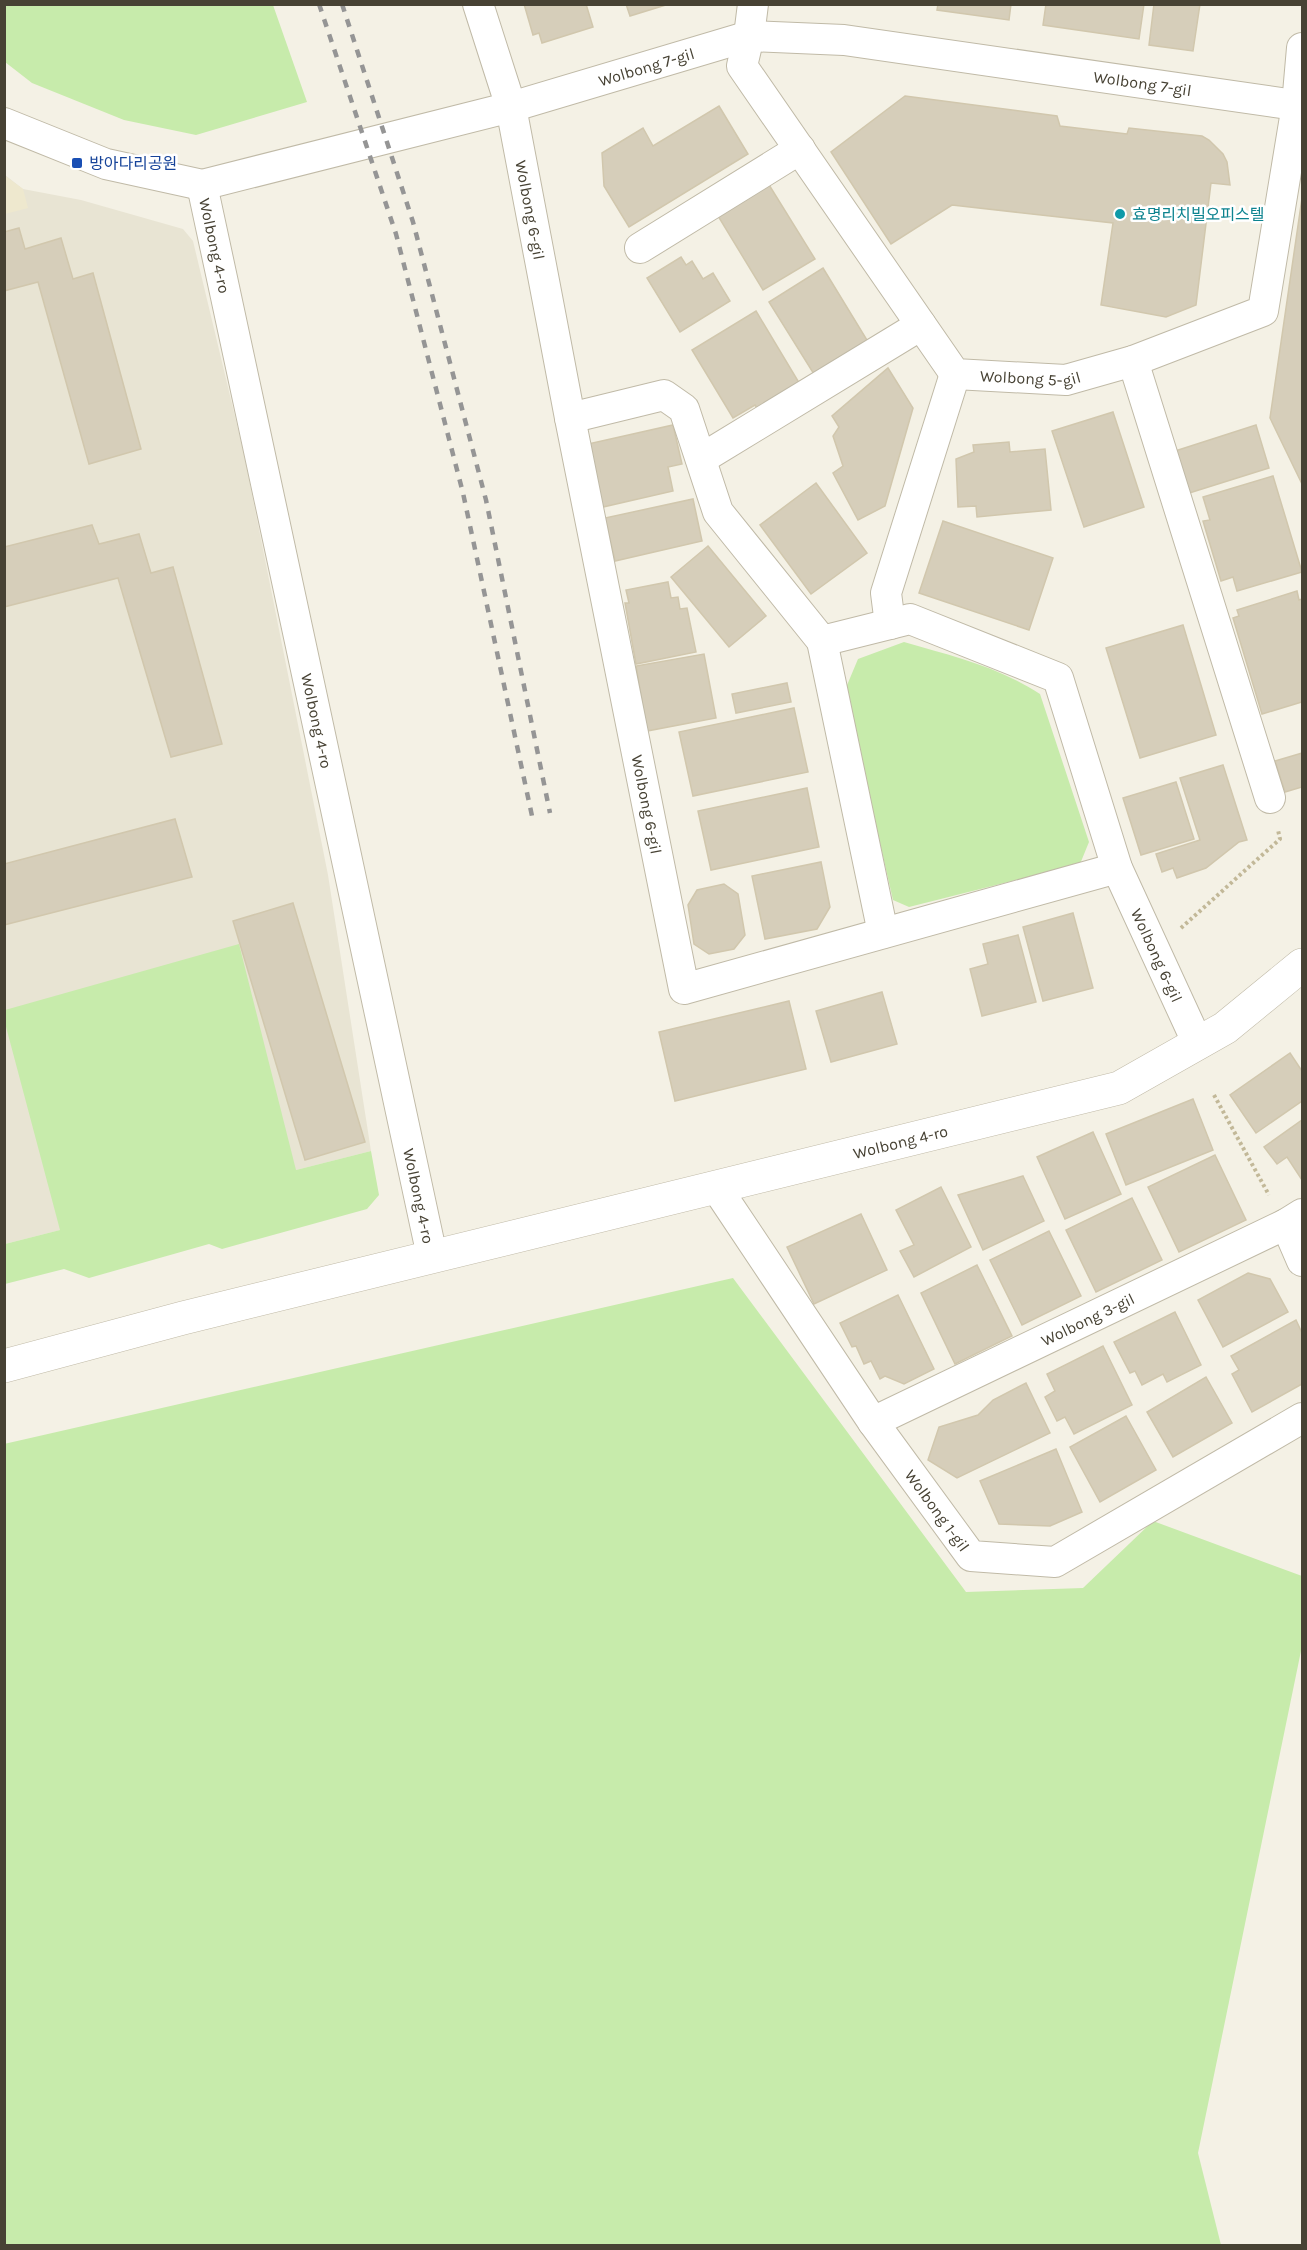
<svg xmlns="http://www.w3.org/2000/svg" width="1307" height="2250" font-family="Karla,'Noto Sans KR',sans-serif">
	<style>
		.residential { fill: #e8e4d3 }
		.education { fill: #eee8ce }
		.green { fill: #c7ebab }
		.building { fill: #d6ceba; stroke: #d1c7ad; stroke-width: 1.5 }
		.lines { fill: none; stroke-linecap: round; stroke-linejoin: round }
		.minor-casing { stroke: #c0baa7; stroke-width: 32 }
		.tertiary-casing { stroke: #c0baa7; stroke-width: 34 }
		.path { stroke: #c2b898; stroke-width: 4; stroke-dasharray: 3 3; stroke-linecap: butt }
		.minor { stroke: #fff; stroke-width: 30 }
		.tertiary { stroke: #fff; stroke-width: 33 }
		.rail { stroke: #959595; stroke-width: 4.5; stroke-dasharray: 8 8; stroke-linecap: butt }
		.transit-dot { fill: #1a4fb4; stroke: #fff; stroke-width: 2 }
		.culture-dot { fill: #0f9aa8; stroke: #fff; stroke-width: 2 }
		.labels { text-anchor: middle; stroke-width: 5; stroke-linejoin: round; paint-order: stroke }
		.street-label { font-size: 16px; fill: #474234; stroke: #fff }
		.transit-label { font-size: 16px; fill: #164399; stroke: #fff; text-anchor: start }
		.culture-label { font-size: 16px; fill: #0d838f; stroke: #fff; text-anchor: start }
	</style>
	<rect width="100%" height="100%" fill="#f4f1e5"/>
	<polygon class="residential" points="5,175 23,189 81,200 183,229 193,241 244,454 328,875 371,1151 5,1244"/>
	<polygon class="education" points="4,175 23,189 28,208 5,214"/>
	<g class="green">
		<polygon points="4,5 273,5 307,102 196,135 124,120 32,83 5,62"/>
		<path d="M 904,642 C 952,656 997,666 1040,694 L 1089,842 L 1080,864 L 909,907 L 893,900 L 845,690 L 858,659 Z"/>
		<polygon points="239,944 296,1170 371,1151 379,1195 367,1209 222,1249 209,1244 89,1278 64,1269 5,1284 5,1244 60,1230 5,1023 5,1010"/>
		<polygon points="733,1278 966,1592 1083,1588 1153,1521 1302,1576 1302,1646 1198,2153 1221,2245 5,2245 4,1444"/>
	</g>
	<g class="building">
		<polygon points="524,4 586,4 593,27 542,43 539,33 533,35"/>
		<polygon points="626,4 669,4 630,16"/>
		<polygon points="938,4 1011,4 1009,20 937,10"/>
		<polygon points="1046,4 1144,4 1139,39 1043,25"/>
		<polygon points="1154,4 1200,4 1193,51 1149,45"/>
		<polygon points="905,96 1057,116 1060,126 1127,134 1129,128 1202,136 1209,140 1223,154 1227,162 1230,185 1211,183 1196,305 1166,317 1101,305 1113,223 952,205 891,244 831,152"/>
		<polygon points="719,106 748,154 629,227 604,186 602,153 643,128 653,146"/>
		<polygon points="766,180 815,259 763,290 715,211"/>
		<polygon points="1302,198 1302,484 1270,418"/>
		<polygon points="19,228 25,249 61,238 73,279 93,273 141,449 89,464 38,282 4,291 4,232"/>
		<polygon points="681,257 686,265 692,261 703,279 713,273 730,301 680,332 647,278"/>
		<polygon points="823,268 870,345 817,379 769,302"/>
		<polygon points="756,311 801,386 759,411 755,405 733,418 692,350"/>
		<polygon points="888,368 913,408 885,506 858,520 833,473 843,466 833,436 839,427 832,416"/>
		<polygon points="1113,412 1144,507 1084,527 1052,431"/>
		<polygon points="673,425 682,464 668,467 673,491 603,507 588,444"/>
		<polygon points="1256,425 1269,468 1186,494 1172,452"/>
		<polygon points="1009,442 1010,452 1045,449 1051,510 977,517 976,506 958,507 956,459 974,452 973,445"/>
		<polygon points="1273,476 1302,572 1237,591 1233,577 1221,581 1203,521 1210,520 1203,497"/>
		<polygon points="816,483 867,553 811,594 760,525"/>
		<polygon points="693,499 702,541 615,561 605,518"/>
		<polygon points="943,521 1053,558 1029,630 919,593"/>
		<polygon points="92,525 99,544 139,534 151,573 173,567 222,744 171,757 118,578 4,607 4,547"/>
		<polygon points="708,546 766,616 729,647 671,577"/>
		<polygon points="668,582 671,598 678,597 680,609 687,608 696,652 636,664 625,603 629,603 626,590"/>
		<polygon points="1297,591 1299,600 1302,599 1302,702 1262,714 1233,618 1239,616 1237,610"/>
		<polygon points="1183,625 1216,735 1140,758 1106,648"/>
		<polygon points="704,654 716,718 647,731 636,666"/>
		<polygon points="787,683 791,702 736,713 732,694"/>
		<polygon points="794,708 808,772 693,796 679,732"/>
		<polygon points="1302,753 1302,787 1285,792 1275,761"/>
		<polygon points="1223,765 1247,840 1239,842 1206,868 1177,878 1173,868 1162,872 1156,854 1200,840 1180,778"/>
		<polygon points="1176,782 1194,839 1141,855 1123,798"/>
		<polygon points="807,788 819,847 711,870 698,811"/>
		<polygon points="175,819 192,877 4,925 4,864"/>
		<polygon points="821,862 830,907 817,929 765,939 752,876"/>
		<polygon points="724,884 738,894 745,935 734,949 709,954 694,944 688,905 697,890"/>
		<polygon points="293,903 365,1142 305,1160 233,921"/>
		<polygon points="1073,913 1093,988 1043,1001 1023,927"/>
		<polygon points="1018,935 1036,1002 982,1016 970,969 988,964 983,944"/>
		<polygon points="882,992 897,1044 831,1062 816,1011"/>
		<polygon points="789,1001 806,1069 675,1101 659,1032"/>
		<polygon points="1290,1053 1302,1071 1302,1101 1256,1133 1230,1095"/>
		<polygon points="1193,1099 1213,1150 1126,1185 1106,1134"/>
		<polygon points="1302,1120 1302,1180 1287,1157 1277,1164 1264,1147"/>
		<polygon points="1093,1132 1121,1194 1065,1219 1037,1157"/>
		<polygon points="1215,1155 1246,1220 1179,1252 1148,1187"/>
		<polygon points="1023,1176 1044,1221 983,1250 958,1195"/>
		<polygon points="941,1187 971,1247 914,1277 900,1251 914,1245 896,1210"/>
		<polygon points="1132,1198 1162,1260 1096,1292 1066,1230"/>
		<polygon points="861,1214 887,1270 814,1304 787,1247"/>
		<polygon points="1049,1231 1081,1296 1022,1325 990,1260"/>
		<polygon points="977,1265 1012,1336 955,1364 921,1293"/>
		<polygon points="1248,1273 1270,1279 1288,1312 1223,1347 1198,1300"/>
		<polygon points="898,1295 934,1369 904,1384 885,1376 880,1379 871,1361 864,1364 856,1346 852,1347 840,1323"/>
		<polygon points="1175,1312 1201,1365 1167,1382 1163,1374 1142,1385 1135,1371 1130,1373 1114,1342"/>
		<polygon points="1296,1320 1302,1333 1302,1384 1252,1412 1232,1374 1239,1370 1231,1356"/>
		<polygon points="1103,1346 1132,1405 1074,1434 1065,1417 1057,1421 1045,1397 1055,1391 1047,1374"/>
		<polygon points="1206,1377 1232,1423 1173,1457 1147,1412"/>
		<polygon points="1026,1383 1050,1433 957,1478 928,1460 939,1427 978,1415 993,1400"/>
		<polygon points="1126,1416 1156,1470 1100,1502 1070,1447"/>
		<polygon points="1056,1449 1082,1512 1050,1526 999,1524 980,1481"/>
	</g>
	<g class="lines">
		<g class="minor-casing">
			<g id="minor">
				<path id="s1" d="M 478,4 L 511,107 L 570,418 L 664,395 L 684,409 L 718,512 L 822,641 L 910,619 L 1058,678 L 1117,868 L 1198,1044"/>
				<path id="s2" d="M 753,4 L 749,36 L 742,66 L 955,374 L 1066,380 L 1133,361 L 1263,311 L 1297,105 L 1302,48"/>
				<path id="s3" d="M 4,123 L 106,164 L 202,185 L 511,107 L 749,36 L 844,40 L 1302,106"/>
				<path id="s4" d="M 202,185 L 432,1256"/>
				<polyline points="640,248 800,149"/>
				<polyline points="1133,361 1270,798"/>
				<path id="s5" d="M 570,418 L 684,989 L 1117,868"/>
				<polyline points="701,459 921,325"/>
				<polyline points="890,624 886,593 955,374"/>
				<polyline points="822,641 883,933"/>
				<path id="s6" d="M 716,1187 L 873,1422 L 971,1556 L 1055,1562 L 1302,1418"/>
				<polyline points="1286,1224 1302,1261"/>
				<path id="s7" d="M 873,1422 L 1286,1224 L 1302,1214"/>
			</g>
		</g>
		<g class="tertiary-casing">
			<g id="tertiary">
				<path id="s8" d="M 4,1366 L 183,1318 L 1119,1088 L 1225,1028 L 1302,965"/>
			</g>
		</g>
		<g class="path">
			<polyline points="1181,928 1280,839 1278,830"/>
			<polyline points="1214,1095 1269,1195"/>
		</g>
		<use href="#minor" class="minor"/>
		<use href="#tertiary" class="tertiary"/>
		<g class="rail">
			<polyline points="319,4 396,234 463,493 532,816"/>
			<polyline points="342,4 413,222 486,500 550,813"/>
		</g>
	</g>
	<rect class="transit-dot" x="71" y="157" width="12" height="12" rx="3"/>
	<circle class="culture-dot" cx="1120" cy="214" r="6"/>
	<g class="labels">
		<g class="street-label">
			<text dy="6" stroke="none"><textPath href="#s3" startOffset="668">Wolbong 7-gil</textPath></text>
			<text dy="6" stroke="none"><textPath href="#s3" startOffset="1172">Wolbong 7-gil</textPath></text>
			<text dy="6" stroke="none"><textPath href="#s1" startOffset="213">Wolbong 6-gil</textPath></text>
			<text dy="6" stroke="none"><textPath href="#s4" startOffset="62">Wolbong 4-ro</textPath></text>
			<text dy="6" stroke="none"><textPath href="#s2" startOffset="513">Wolbong 5-gil</textPath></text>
			<text dy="6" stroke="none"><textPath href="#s4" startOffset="548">Wolbong 4-ro</textPath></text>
			<text dy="6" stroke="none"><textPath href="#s5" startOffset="394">Wolbong 6-gil</textPath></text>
			<text dy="6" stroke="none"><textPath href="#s1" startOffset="1365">Wolbong 6-gil</textPath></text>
			<text dy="6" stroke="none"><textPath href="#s8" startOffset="924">Wolbong 4-ro</textPath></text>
			<text dy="6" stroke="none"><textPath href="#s4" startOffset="1034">Wolbong 4-ro</textPath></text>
			<text dy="6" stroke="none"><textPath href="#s7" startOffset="238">Wolbong 3-gil</textPath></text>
			<text dy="6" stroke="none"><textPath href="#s6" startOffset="392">Wolbong 1-gil</textPath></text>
		</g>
		<g class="transit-label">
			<text x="89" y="169">방아다리공원</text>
		</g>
		<g class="culture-label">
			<text x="1132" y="220">효명리치빌오피스텔</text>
		</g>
	</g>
	<rect width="1307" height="2250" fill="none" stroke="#474234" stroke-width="12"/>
</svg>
